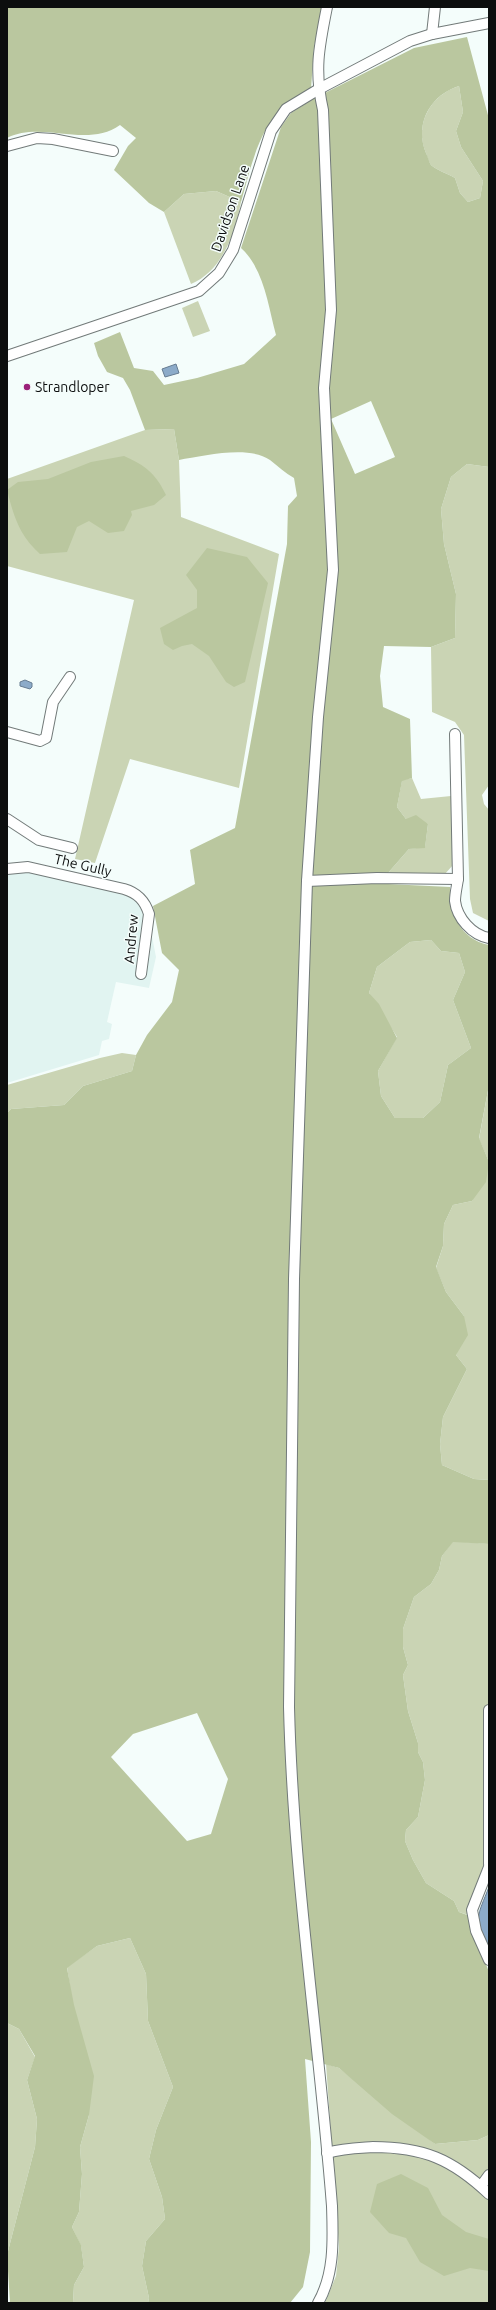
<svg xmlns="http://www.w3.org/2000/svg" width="496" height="2310" font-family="Ubuntu,sans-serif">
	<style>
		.built { fill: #e1f4f1 }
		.green { fill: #cad4b4 }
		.forest { fill: #bac79f; fill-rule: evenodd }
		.water { fill: #8cabc9; stroke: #667c91 }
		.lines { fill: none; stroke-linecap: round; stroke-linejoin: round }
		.minor-casing { stroke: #727a79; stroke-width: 12 }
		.minor { stroke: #fff; stroke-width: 10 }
		.poi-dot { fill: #9b2179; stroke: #f4fdfb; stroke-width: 1.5 }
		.labels { text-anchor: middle; stroke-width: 3; stroke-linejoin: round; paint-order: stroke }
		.street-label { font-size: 14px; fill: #0c0e0e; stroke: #f4fdfb }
		.poi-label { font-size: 14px; fill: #0c0e0e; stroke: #f4fdfb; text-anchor: start }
	</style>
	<rect width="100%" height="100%" fill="#f4fdfb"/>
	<polygon class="built" points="12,867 138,895 149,921 156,957 149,988 116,982 107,1022 112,1024 109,1039 102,1041 99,1055 7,1083 7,869"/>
	<g class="green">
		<path d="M 459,86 L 463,112 L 456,131 L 461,147 L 483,181 L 480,198 L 468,202 L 460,193 L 455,178 C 449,174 436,170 431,165 C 429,162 427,157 426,153 C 414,125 430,95 459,86 Z"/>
		<path d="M 216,191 L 241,202 C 235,234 222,271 191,284 L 164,212 L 184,194 Z"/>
		<polygon points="198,301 210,331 193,337 182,308"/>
		<polygon points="174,429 179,460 181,517 279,554 239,788 130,759 95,863 75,859 134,600 7,566 7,479 145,430"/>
		<polygon points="467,464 489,467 489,785 482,795 484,804 489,810 489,921 473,913 470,899 464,735 455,722 432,712 431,647 455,638 456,594 444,544 441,509 451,477"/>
		<polygon points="412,778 421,799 451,796 453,865 444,875 388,873 409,849 425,847 428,824 406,819 397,807 402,780"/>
		<polygon points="431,940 441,951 459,953 465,972 453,1000 471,1048 448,1065 440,1102 423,1118 395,1118 381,1096 378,1071 397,1037 369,993 377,967 410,942"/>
		<polygon points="122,1053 136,1055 132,1071 83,1086 64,1105 11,1109 7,1113 7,1085 100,1058"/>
		<polygon points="489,1085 489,1480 474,1479 442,1465 440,1444 443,1417 467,1369 456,1355 464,1316 446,1292 436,1268 443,1246 444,1224 453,1205 472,1201 489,1162 479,1139"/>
		<polygon points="453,1541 489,1544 489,1879 474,1917 459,1912 454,1901 426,1883 413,1860 405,1841 406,1830 418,1817 425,1780 423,1762 418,1752 418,1743 408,1711 403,1675 408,1665 403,1647 403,1629 414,1597 431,1584 439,1570 442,1556"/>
		<polygon points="130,1938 146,1974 148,2021 173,2087 156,2130 149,2159 162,2197 165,2219 146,2241 142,2266 149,2298 148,2303 73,2303 74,2285 84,2267 81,2246 72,2227 79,2212 82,2174 80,2147 89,2115 67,1967 97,1946"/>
		<polygon points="7,2023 19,2029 35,2057 27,2080 37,2119 35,2147 7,2255"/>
		<polygon points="326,2064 339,2068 435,2144 478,2140 489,2135 489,2303 325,2303 336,2276 339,2247"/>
	</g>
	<g class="forest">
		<path d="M 7,7 L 322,7 L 314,47 L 311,89 C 303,94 294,98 287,104 C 258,127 251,168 241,202 L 216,191 L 184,194 L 164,212 L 149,203 L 114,170 L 128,146 L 136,138 L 120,125 C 86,149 42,120 7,138 Z"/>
		<path d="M 467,37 L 489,119 L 489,467 L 467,464 L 451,477 L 441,509 L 444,544 L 456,594 L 455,638 L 431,647 L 384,646 L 380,676 L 383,707 L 410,719 L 412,778 L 402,781 L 397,807 L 406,819 L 416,815 L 428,824 L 425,848 L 409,849 L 388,873 L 388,884 L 450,887 C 450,914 460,939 489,945 L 489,1085 L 479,1138 L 489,1162 L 486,1182 L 472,1201 L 453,1205 L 444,1224 L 443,1246 L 436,1267 L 446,1292 L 464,1316 L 468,1335 L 456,1355 L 467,1369 L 443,1417 L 440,1444 L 442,1465 L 474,1479 L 489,1480 L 489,1544 L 453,1542 L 442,1556 L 439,1570 L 431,1584 L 414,1597 L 403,1629 L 403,1647 L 408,1665 L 403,1675 L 408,1711 L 418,1743 L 418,1752 L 423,1762 L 425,1780 L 418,1817 L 406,1830 L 405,1841 L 413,1860 L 426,1883 L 454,1901 L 459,1912 L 470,1916 L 471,1926 L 489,1972 L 489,2135 L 478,2140 L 435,2144 L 392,2114 L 339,2068 L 305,2059 L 311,2142 L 310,2252 L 303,2287 L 290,2303 L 148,2303 L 149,2298 L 142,2266 L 146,2241 L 165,2219 L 162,2197 L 149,2159 L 156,2130 L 173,2087 L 148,2021 L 146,1974 L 130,1938 L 97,1946 L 67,1968 L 74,2005 L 94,2076 L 89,2115 L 80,2147 L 82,2174 L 79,2212 L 72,2227 L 81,2245 L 84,2267 L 74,2285 L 73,2303 L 10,2303 L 7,2255 L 35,2147 L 37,2119 L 27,2080 L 35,2056 L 19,2029 L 7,2023 L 7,1113 L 11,1109 L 64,1105 L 83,1086 L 132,1071 L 136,1055 L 147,1035 L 172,1002 L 179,970 L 162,953 L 153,906 L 195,884 L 190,850 L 235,828 L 287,544 L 288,506 L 297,496 L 294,478 C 285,473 278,466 270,460 C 249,445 203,456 179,460 L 174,429 L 145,430 L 130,390 L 123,378 L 107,372 L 98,356 L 94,343 L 120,332 L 134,368 L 153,371 L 164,385 L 197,378 L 244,364 L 276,335 C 268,305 264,269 241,248 L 281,127 L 291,113 L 313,99 L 414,48 ZM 459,86 L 463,112 L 456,131 L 461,147 L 483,181 L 480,198 L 468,202 L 460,193 L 455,178 C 449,174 436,170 431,165 C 429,162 428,157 426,153 C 414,125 430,95 459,86 ZM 371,401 L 395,457 L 355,474 L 331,419 ZM 431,940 L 441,951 L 459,953 L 465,972 L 453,1000 L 471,1048 L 448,1065 L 440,1102 L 423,1118 L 395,1118 L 381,1096 L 378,1071 L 397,1038 L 379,1004 L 369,993 L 377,967 L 410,942 ZM 197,1713 L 228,1779 L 211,1834 L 187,1841 L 111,1757 L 133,1734 Z"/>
		<path d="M 124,456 C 145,465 156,474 166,495 L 154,505 L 131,511 L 132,515 L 124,531 L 108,533 L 89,521 L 77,527 L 67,552 L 40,554 C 19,535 14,517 7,490 L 18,482 L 48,479 L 91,462 Z"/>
		<polygon points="207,548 247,557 268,583 245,682 234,687 226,682 209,656 192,644 182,646 173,650 164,644 160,628 197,608 197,590 186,575"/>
		<polygon points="401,2174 428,2188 442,2215 466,2232 489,2239 489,2271 470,2268 444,2276 420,2262 406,2238 389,2233 370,2212 377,2184"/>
	</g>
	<g class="water">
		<polygon points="176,364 179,373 165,377 162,369"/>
		<polygon points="25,680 32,683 32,687 30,689 20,686 20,682"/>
		<path d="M 489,1887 L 489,1948 C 472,1920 478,1915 489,1887 Z"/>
	</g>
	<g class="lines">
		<g class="minor-casing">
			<g id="minor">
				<polyline points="432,34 435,7"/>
				<polyline points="7,146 37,138 53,139 113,151"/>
				<polyline points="7,356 199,291 219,273 233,250 271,131 286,109 319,89 410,41 432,34 489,23"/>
				<polyline points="7,732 40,741 46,738 53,702 70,677"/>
				<path d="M 455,734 L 458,879 C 457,886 455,894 455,901 C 457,918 472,935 489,938"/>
				<polyline points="7,819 39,840 72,848"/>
				<path d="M 7,869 L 28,867 L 124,889 C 138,893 145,901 149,914 L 141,974"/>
				<polyline points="307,881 377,878 458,879"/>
				<polyline points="489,1710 489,1864"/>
				<polyline points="489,1867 472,1910 476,1931 489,1960"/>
				<path d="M 327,2153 C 343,2148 357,2148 373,2147 C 423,2147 452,2159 489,2194"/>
				<polyline points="481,2186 489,2175"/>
				<path d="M 318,2303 C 335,2273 333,2239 332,2206 C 319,2039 293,1874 289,1707 L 294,1279 L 307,881 L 318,717 L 333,570 L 324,388 L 331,310 L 323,110 C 314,70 319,47 327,7"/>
			</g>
		</g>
		<use href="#minor" class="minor"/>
	</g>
	<circle class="poi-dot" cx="27" cy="387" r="4"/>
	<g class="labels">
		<g class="street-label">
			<text transform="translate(230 208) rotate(-71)" y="5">Davidson Lane</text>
			<text transform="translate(83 865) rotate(13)" y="5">The Gully</text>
			<text transform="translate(131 939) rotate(-85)" y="5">Andrew</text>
		</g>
		<g class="poi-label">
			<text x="35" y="392">Strandloper</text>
		</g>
	</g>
	<rect width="496" height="2310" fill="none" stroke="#0c0e0e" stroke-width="16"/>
</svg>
